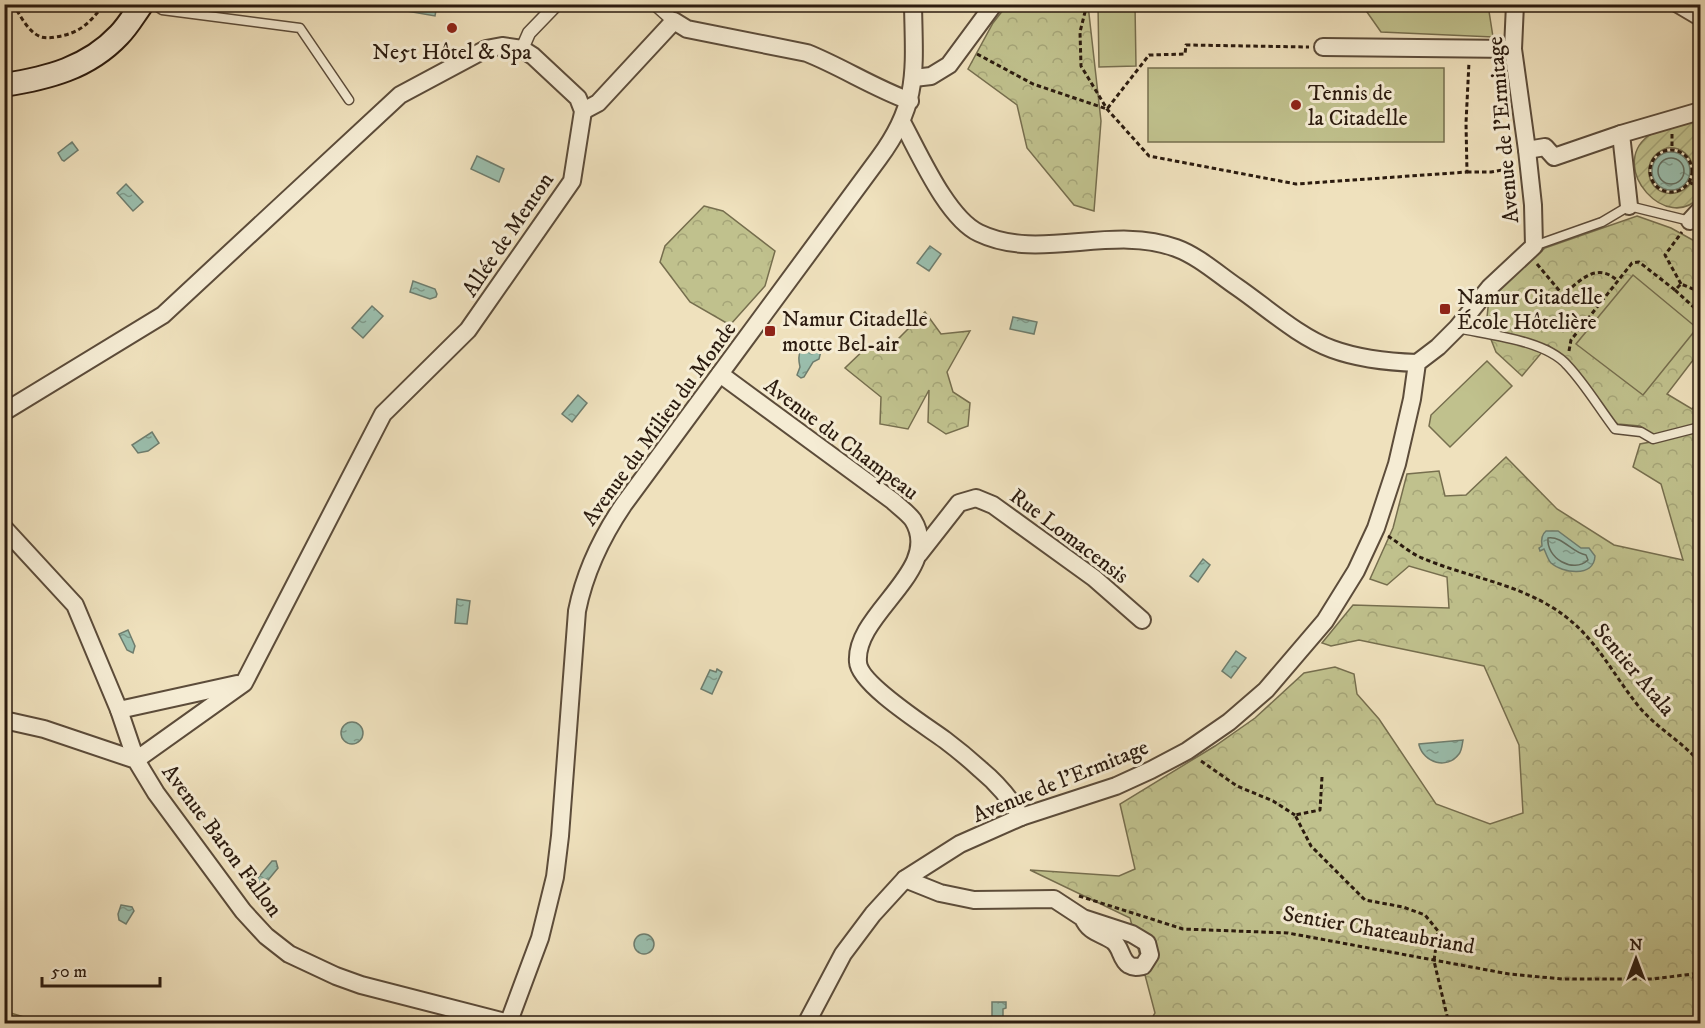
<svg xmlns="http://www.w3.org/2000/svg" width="1705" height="1028" font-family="'IM FELL DW Pica',serif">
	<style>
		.forest { fill: url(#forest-crowns); stroke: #766e4e; stroke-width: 1.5 }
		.park { fill: #c0c18d; stroke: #766e4e; stroke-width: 1.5 }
		.garden { fill: url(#garden-furrows); stroke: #766e4e; stroke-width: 1.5; fill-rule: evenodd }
		.water { fill: url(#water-ripples); stroke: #6e7d6e; stroke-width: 1.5 }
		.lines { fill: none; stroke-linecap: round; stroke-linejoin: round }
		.shore { stroke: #626c5e; stroke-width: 1.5 }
		.service-casing { stroke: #5c4c3a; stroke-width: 11 }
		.pedestrian-casing { stroke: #5c4c3a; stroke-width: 15 }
		.minor-casing { stroke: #5c4c3a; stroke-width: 20 }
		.secondary-casing { stroke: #2b1b0f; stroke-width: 26 }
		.path { stroke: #2b1b0f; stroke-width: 3; stroke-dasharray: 4.5 3; stroke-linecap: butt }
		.service { stroke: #f5ecd4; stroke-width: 8 }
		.pedestrian { stroke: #f5ecd4; stroke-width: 12 }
		.minor { stroke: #f5ecd4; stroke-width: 16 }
		.secondary { stroke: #f5ecd4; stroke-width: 22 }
		.poi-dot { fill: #8f2418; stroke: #f5ecd4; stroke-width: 2 }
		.labels { text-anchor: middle; stroke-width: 6; stroke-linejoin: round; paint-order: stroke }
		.poi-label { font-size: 22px; fill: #2b1b0f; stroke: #f5ecd4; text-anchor: start }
		.street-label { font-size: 22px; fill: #2b1b0f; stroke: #f5ecd4 }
	</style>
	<defs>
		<pattern id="forest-crowns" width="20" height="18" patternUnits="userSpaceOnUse" patternTransform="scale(1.5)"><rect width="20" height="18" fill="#c0c18d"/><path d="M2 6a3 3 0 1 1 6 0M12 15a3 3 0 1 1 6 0" fill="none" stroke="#a5a578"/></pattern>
		<pattern id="garden-furrows" width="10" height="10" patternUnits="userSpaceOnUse" patternTransform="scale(1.5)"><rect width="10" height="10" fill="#c0c18d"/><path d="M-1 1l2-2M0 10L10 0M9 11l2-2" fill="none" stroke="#a5a578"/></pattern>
		<pattern id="water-ripples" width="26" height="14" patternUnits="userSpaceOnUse" patternTransform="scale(1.5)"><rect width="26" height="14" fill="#9abead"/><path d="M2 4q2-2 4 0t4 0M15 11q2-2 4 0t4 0" fill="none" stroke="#7e9a8b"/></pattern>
	</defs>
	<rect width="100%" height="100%" fill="#efe1bd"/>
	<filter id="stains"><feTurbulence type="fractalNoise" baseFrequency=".00333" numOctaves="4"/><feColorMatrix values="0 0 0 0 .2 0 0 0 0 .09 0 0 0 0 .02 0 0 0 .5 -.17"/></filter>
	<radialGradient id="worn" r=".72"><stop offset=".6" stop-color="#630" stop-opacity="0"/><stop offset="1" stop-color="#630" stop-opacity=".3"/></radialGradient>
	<g class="forest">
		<polygon points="1007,5 1088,5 1101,121 1094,211 1074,205 1027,148 1017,105 968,69 993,23"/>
		<polygon points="704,206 723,211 775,251 765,286 730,325 690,302 660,262 665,246"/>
		<polygon points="1637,216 1671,228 1700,244 1700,351 1667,394 1692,409 1700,399 1700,1023 1149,1023 1155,1013 1130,918 1030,870 1119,876 1135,869 1120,804 1215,746 1255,718 1304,673 1335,667 1354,674 1357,694 1379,719 1436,804 1490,824 1523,813 1519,745 1484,666 1359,640 1331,646 1322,643 1353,605 1449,608 1447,577 1409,566 1387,585 1370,579 1393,528 1407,474 1439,471 1445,496 1466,495 1506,457 1557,509 1614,545 1683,560 1661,484 1633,467 1640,444 1661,440 1640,426 1618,424 1610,418 1572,364 1548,345 1522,376 1496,352 1486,327 1489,298 1545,248"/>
		<polygon points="925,312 941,334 970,331 947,372 953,392 970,403 968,426 946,434 928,422 929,390 908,429 880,424 881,397 845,368 869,345 897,340"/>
		<polygon points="4,1011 44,1023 5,1023"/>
	</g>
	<g class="park">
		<polygon points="1098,5 1135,5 1136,66 1099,67"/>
		<polygon points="1362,5 1488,5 1493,37 1381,32"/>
		<rect x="1148" y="68" width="296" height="74"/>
		<polygon points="1633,275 1697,328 1643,395 1576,344"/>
		<polygon points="1487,361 1512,386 1450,447 1429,426 1431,415"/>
	</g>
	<path class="garden" d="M 1700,116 L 1700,196 C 1668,235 1607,168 1648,136 C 1662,126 1684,122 1700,116 ZM 1667,148 C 1697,145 1704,188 1675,193 C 1647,198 1637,158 1667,148 Z"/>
	<g class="water">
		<polygon points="407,5 437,5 435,16 406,11"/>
		<polygon points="72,142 78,150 64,161 62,160 58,153"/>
		<circle cx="1671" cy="171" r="19"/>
		<polygon points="477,156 504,169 499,182 471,169"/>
		<polygon points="126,184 143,202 133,211 117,193"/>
		<polygon points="930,246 941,254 929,271 917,263"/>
		<polygon points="413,281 435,289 437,294 436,297 430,299 410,292"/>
		<polygon points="372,306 383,316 363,338 352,328"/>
		<polygon points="1013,317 1037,322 1034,334 1010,329"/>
		<path d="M 814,341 L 821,351 L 819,359 L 813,362 L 804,377 L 801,378 L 797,375 L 800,367 C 797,355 800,342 814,341 Z"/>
		<polygon points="578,395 587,403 572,422 562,414"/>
		<polygon points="152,432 159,443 148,451 138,453 132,445"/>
		<path d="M 1546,531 L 1558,531 L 1581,548 L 1589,548 L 1595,556 C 1594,578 1562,573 1551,563 C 1548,560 1546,553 1544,549 L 1540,551 L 1539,548 L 1542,546 C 1541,540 1541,535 1546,531 Z"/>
		<polygon points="1203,559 1210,565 1198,582 1190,576"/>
		<polygon points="457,599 470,601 467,624 455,623"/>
		<polygon points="128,630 135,646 133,653 127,650 119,634"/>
		<polygon points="1236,651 1246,658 1231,678 1222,671"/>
		<polygon points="717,669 722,672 712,694 701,689 710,670 716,672"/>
		<circle cx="352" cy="733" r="11"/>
		<path d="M 1463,740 C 1462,745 1462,750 1459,754 C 1447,770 1424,763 1419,745 L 1419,744 Z"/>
		<polygon points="272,861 276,861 278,868 264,885 256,880"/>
		<polygon points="121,905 132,907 134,911 126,924 119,920 118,914"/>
		<circle cx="644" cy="944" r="10"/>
		<polygon points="992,1002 1006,1002 1006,1008 1003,1009 1003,1023 992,1023"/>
	</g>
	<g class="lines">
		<g class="shore">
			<circle cx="1671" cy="171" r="13"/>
			<path d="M 1548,538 C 1563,536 1572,553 1586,555 L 1588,560 C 1573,574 1546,558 1548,538 Z"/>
		</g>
		<g class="service-casing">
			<g id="service">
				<polyline points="153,4 162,10 300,28 349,100"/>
				<polyline points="1534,246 1602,222 1629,206 1690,221 1700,229"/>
				<path d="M 1457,328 C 1489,335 1545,340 1567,365 C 1585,384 1599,408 1615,429 L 1641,432 L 1653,439 L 1700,427"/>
			</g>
		</g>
		<g class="pedestrian-casing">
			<g id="pedestrian">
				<polyline points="655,4 674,21"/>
				<polyline points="522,49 529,33 557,4"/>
			</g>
		</g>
		<g class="minor-casing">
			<g id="minor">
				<polyline points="1678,4 1700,17"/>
				<polyline points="1323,47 1513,49"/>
				<polyline points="914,78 931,76 949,65 994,4"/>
				<path d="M 583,111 L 598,103 L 674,21 L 687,29 L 807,53 C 842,67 874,88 910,101"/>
				<path d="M 902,122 C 919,153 947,218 979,233 C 1039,262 1111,224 1176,248 C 1198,256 1218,274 1237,287 C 1266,307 1299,337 1332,349 C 1359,359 1389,362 1417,363"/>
				<polyline points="1527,150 1545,147 1554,157 1621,134"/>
				<polyline points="1629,206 1621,134 1700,111"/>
				<polyline points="1690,221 1700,210"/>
				<path d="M 720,374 L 893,501 C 899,507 908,513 913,520 C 944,570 854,613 858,662 C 859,684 926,726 945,740 C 957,749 969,759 980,769 C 997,783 1010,798 1021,817"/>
				<polyline points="4,412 163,315 400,95 486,49 502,46 522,49 533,56 578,98 583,111 572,181 468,330 383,414 244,683 136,760 119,710 75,605 4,528"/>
				<polyline points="919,554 959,503 976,498 993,505 1094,578 1142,620"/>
				<polyline points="119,710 237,684"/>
				<polyline points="4,720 44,729 136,760 156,793 243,911 266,936 289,954 336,976 361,985 513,1024"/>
				<path d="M 905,879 L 940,893 L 974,900 L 1054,899 L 1083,918 L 1132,934 L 1147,943 L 1150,955 L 1143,966 C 1138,967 1134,968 1129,965 C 1120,959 1122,948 1113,941 C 1102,933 1089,933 1083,918"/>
				<path d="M 508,1024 L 540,938 L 555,877 L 560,836 L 577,611 C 585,571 601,538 624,504 L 879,158 C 920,103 914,69 913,4"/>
				<polyline points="806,1024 843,954 873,914 905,879 960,844 1021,817 1116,786 1151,770 1187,751 1229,722 1266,690 1325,621 1356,571 1376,528 1397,464 1412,399 1417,363 1438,347 1457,328 1490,287 1534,246 1533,205 1527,150 1513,49 1515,4"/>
			</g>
		</g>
		<g class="secondary-casing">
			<path id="secondary" d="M 4,85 C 48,78 88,68 119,35 C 128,26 134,15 142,4"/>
		</g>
		<g class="path">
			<path d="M 13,4 C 20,15 28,32 41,37 C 45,38 50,38 55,37 C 79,34 90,23 104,4"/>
			<polyline points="1087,4 1080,32 1081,66 1107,109 1149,156 1296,184 1467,172 1466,123 1469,62"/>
			<polyline points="977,54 1033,84 1107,109 1149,55 1185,54 1186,45 1309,47"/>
			<polyline points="1672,134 1672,150"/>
			<circle cx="1671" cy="171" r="21"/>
			<polyline points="1467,172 1491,172 1513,168"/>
			<polyline points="1689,182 1700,188"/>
			<path d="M 1537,264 L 1563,295 C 1580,281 1596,261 1618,281"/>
			<polyline points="1681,284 1665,255 1682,232"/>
			<polyline points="1675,290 1700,313"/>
			<polyline points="1569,351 1571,340 1632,263 1639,262 1675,290 1681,284 1700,292"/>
			<path d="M 1388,536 C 1399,543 1410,553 1422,558 C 1464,576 1510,582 1550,606 C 1595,633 1609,670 1640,708 C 1658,729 1683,742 1700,763"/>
			<polyline points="1201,761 1237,786 1273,801 1295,815"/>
			<polyline points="1322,777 1320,810 1295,815 1311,846 1365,900 1403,907 1425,915 1438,931 1434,961 1449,1024"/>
			<polyline points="1079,896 1183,929 1288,933 1509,974 1562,979 1653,979 1700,973"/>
			<polyline points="1692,977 1700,978"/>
		</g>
		<use href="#service" class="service"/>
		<use href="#pedestrian" class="pedestrian"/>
		<use href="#minor" class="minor"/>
		<use href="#secondary" class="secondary"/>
	</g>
	<g class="poi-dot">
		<circle cx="452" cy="28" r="6"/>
		<circle cx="1296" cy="105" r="6"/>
		<rect x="1439" y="303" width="12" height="12" rx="3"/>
		<rect x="764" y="325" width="12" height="12" rx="3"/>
	</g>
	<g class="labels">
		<g class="poi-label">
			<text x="452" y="59" text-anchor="middle">Ne5t Hôtel &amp; Spa</text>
			<text x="1308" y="100">Tennis de<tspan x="1308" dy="25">la Citadelle</tspan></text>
			<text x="1457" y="304">Namur Citadelle<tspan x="1457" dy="25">École Hôtelière</tspan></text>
			<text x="782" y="326">Namur Citadelle<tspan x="782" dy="25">motte Bel-air</tspan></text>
		</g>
		<g class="street-label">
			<text transform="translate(1502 130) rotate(-95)" y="8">Avenue de l'Ermitage</text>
			<text transform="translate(507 234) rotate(-56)" y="8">Allée de Menton</text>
			<text transform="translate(658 423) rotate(-54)" y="8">Avenue du Milieu du Monde</text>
			<text transform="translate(842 438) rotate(37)" y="8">Avenue du Champeau</text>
			<text transform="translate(1070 535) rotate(37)" y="8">Rue Lomacensis</text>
			<text transform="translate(1635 669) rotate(50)" y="8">Sentier Atala</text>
			<text transform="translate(1060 780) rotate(-22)" y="8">Avenue de l'Ermitage</text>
			<text transform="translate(223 840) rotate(53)" y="8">Avenue Baron Fallon</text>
			<text transform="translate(1379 929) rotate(10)" y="8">Sentier Chateaubriand</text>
		</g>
	</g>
	<rect width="1705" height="1028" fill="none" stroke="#efe1bd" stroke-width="24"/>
	<rect x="6" y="6" width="1693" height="1016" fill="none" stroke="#2b1b0f" stroke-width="3"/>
	<rect x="12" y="12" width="1681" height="1004" fill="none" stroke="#2b1b0f" stroke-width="1.5"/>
	<g transform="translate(1636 959)" stroke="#f5ecd4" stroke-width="4.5" paint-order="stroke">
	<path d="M0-4.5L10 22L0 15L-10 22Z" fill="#2b1b0f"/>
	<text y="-9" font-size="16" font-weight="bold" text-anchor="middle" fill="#2b1b0f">N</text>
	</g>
	<path d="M42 977v9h118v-9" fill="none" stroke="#2b1b0f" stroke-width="3"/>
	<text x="51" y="977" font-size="18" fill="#2b1b0f" stroke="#f5ecd4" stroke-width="4.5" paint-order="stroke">50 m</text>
	<rect width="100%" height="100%" filter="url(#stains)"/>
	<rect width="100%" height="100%" fill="url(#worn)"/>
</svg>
